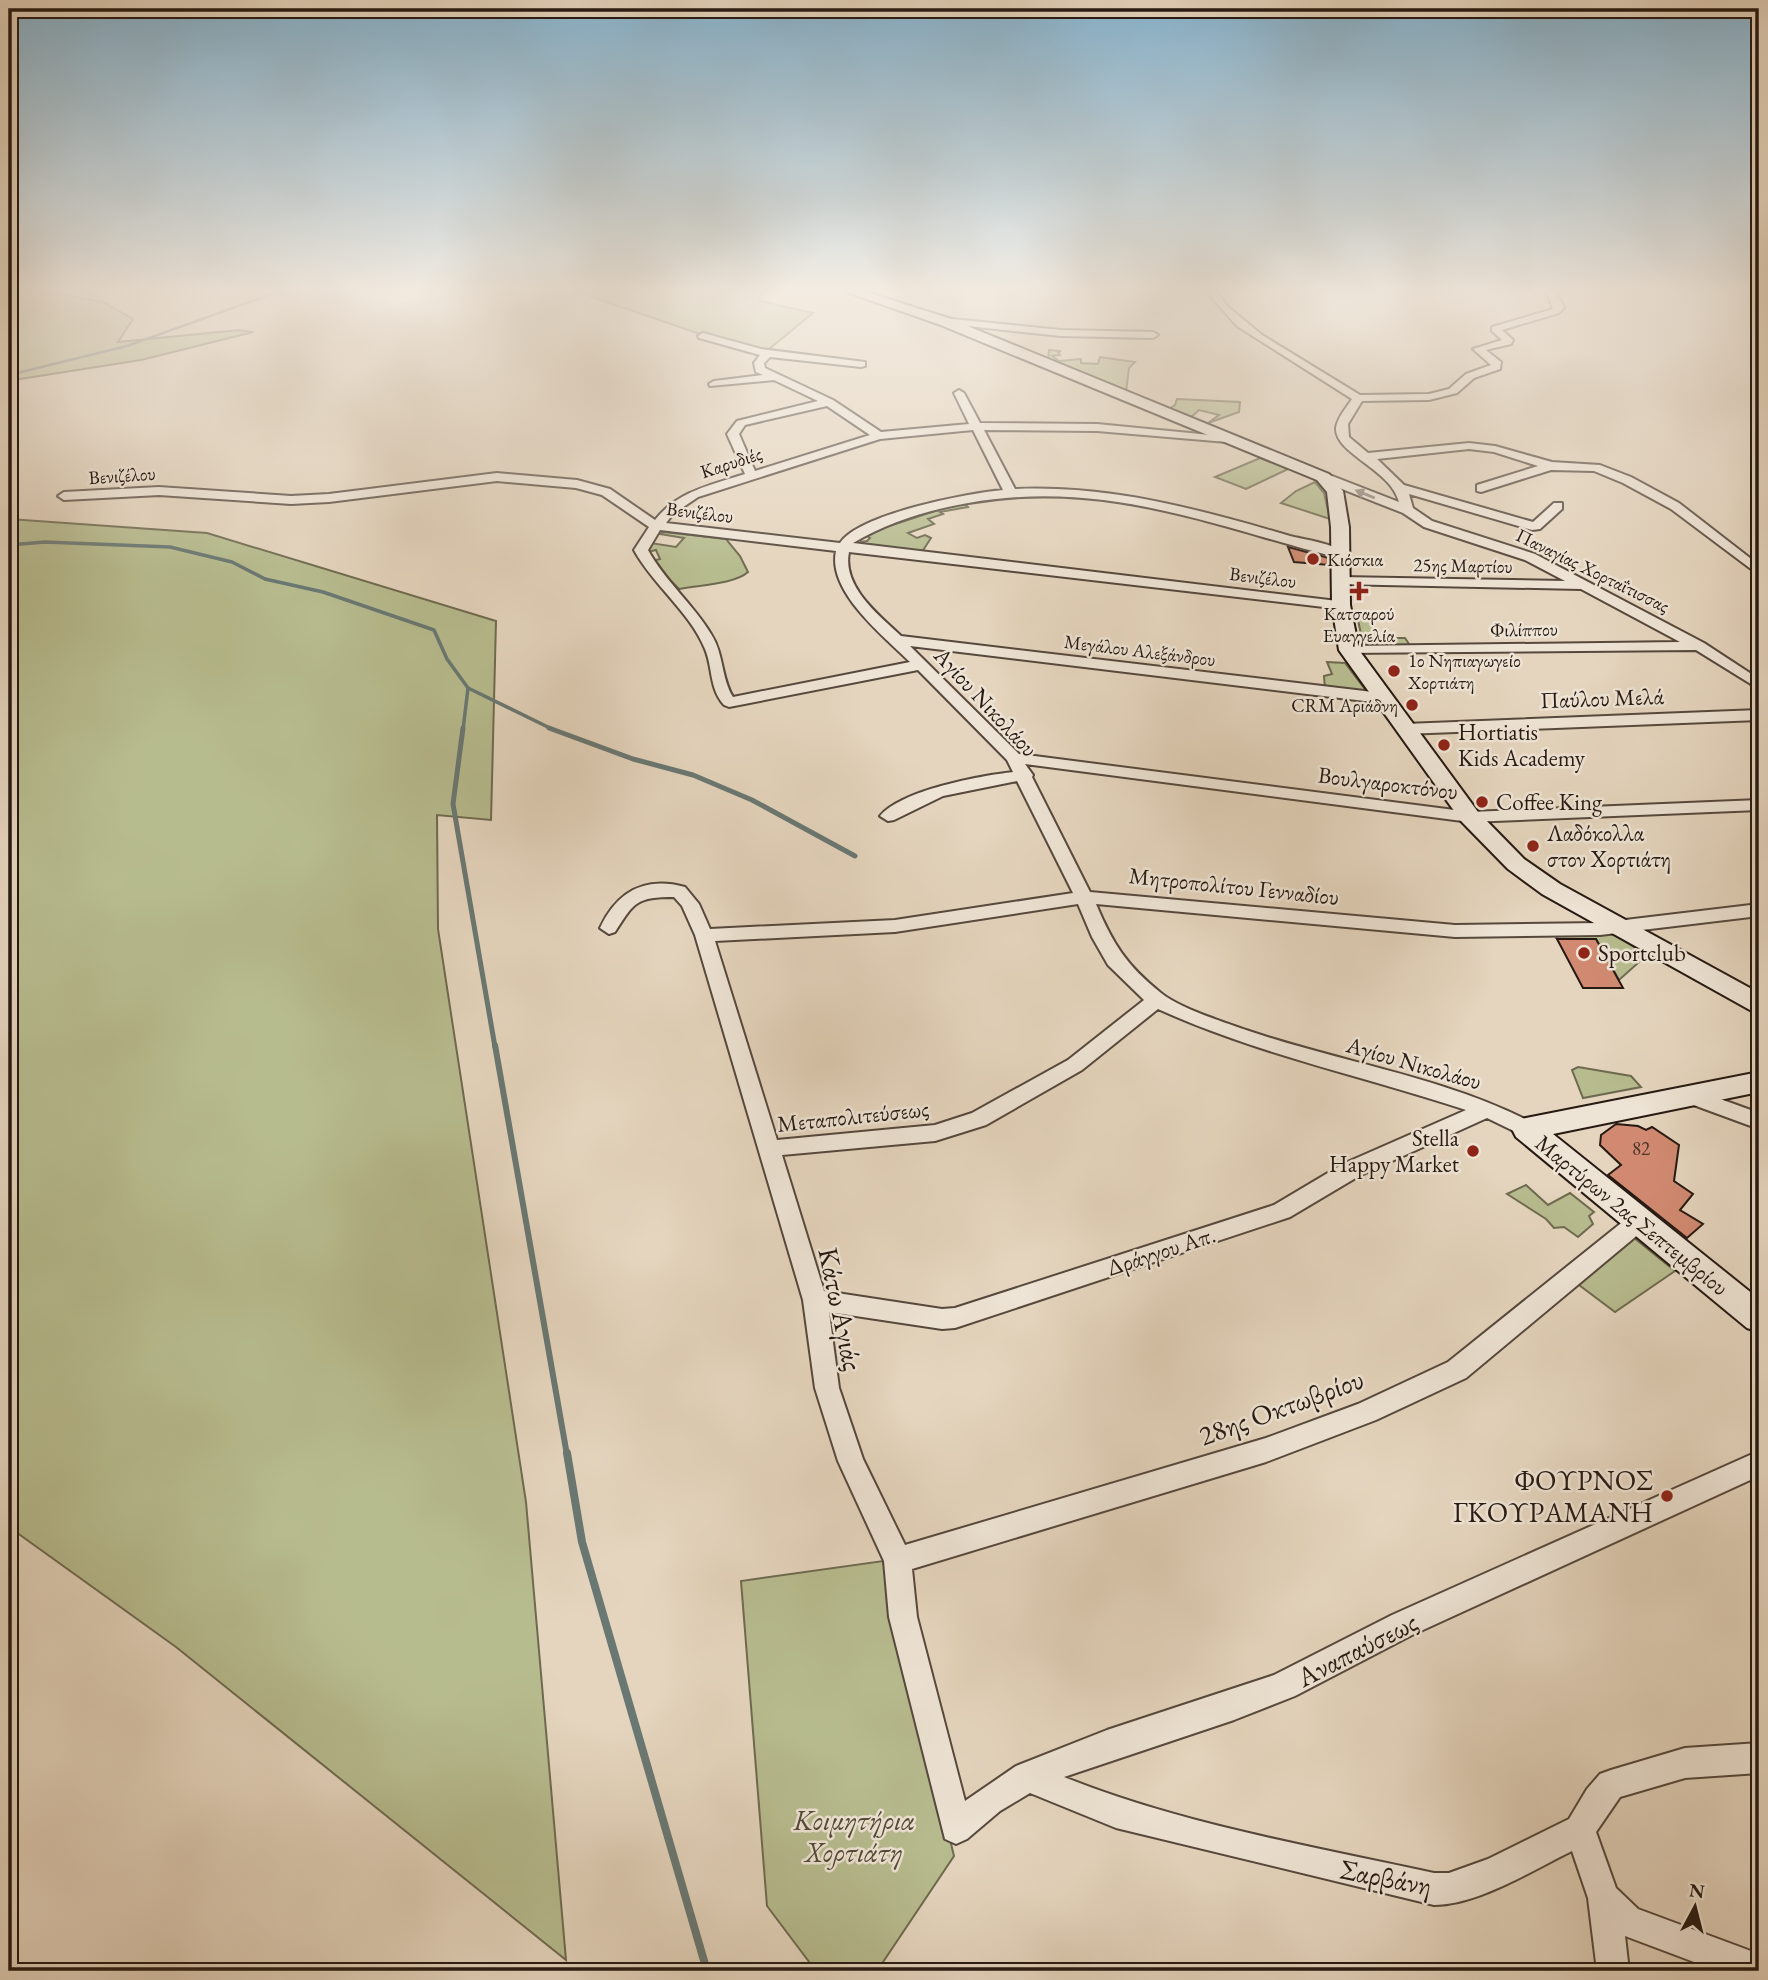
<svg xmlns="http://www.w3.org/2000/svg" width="1768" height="1980" font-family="'EB Garamond',serif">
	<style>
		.green { fill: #b7bc8f; stroke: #6e6a50; stroke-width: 2 }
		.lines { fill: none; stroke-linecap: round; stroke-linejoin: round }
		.stream-far4 { stroke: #697873; stroke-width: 2.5 }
		.stream-far3 { stroke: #697873; stroke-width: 3.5 }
		.stream-far2 { stroke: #697873; stroke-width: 5 }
		.stream-far1 { stroke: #697873; stroke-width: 6 }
		.stream { stroke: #697873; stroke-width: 8 }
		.building { fill: #d18a71; stroke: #261912; stroke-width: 2 }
		.street-casing { stroke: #56483d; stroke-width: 4 }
		.secondary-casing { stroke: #261912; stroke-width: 4 }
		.street { fill: #eee4d5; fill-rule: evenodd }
		.secondary { fill: #eee4d5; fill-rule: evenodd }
		.oneway { fill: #94897d }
		.poi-dot { fill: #8f2418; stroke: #eee4d5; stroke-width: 2.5 }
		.labels { text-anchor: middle; stroke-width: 5; stroke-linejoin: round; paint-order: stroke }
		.far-street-label { font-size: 19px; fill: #261912; stroke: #eee4d5 }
		.far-poi-label { font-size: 19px; fill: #261912; stroke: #eee4d5; text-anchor: start }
		.number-label { font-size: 19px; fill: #51352a }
		.street-label { font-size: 23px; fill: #261912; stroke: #eee4d5 }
		.poi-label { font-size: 23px; fill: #261912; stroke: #eee4d5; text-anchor: start }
		.near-street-label { font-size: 28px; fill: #261912; stroke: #eee4d5 }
		.near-poi-label { font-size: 28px; fill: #261912; stroke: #eee4d5; text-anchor: end }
		.near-park-label { font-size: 28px; font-style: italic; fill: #524a38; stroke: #eee4d5 }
	</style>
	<rect width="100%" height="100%" fill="#e5d5be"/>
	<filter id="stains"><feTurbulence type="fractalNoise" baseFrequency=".00286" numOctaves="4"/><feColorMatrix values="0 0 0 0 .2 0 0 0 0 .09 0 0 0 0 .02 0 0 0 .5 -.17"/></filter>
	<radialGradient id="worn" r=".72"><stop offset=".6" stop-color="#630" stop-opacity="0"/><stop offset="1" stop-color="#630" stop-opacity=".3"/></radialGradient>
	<g class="green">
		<polygon points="9,291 46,291 103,302 133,319 118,342 239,330 253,332 141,360 14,380 9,384"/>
		<polygon points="575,291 768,291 759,295 760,301 813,313 768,350 723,342"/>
		<polygon points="1049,350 1061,351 1058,352 1060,355 1052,356 1059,361 1081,359 1081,363 1098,364 1100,357 1135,362 1129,368 1126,392 1048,360"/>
		<polygon points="1177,399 1240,402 1239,412 1208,423 1219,415 1199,410 1190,418 1167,410 1175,405"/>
		<polygon points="1260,458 1288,469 1246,489 1215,477"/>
		<polygon points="1315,482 1324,493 1330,519 1281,503 1296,491"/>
		<polygon points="963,502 968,507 940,512 943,514 928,519 934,524 908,533 917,538 925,535 931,538 920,555 859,546 861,542 867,541 870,538 867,536 874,531"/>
		<polygon points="9,519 207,533 496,621 491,820 437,815 438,929 526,1502 566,1960 176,1647 9,1527"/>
		<path d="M 664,532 L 726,539 L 740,556 L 748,572 C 735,584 699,585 679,589 L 651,561 L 660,559 L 656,550 L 647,552 L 651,543 L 676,547 L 684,538 L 660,534 Z"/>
		<polygon points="1356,611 1388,613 1391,615 1370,614 1378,638 1405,638 1411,647 1364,648"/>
		<polygon points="1327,662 1345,663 1367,692 1325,689 1324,676 1332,674"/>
		<polygon points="1610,932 1647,955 1619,980 1596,939 1557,939 1554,933"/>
		<polygon points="1578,1067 1631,1076 1641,1087 1583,1098 1572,1070"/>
		<polygon points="1526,1185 1548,1205 1570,1193 1594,1212 1589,1216 1593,1224 1578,1237 1564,1227 1554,1228 1546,1219 1507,1194"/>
		<polygon points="1628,1233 1675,1271 1615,1312 1571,1279"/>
		<polygon points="883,1561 954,1856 877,1971 816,1971 767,1906 741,1581"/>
	</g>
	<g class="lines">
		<polyline class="stream-far4" points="9,375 127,346 280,291"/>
		<g class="stream-far3">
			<polyline points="9,545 45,542 170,547 232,562 265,579 323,592 434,630 447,659 468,688 554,730"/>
			<polyline points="463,730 468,688"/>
		</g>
		<g class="stream-far2">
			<polyline points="463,728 453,804 495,1047"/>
			<polyline points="549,728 633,759 693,775 752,800 855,856"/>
		</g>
		<polyline class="stream-far1" points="495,1045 567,1455"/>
		<polyline class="stream" points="567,1453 582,1542 707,1971"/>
	</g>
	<g class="building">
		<polygon points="1288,547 1329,558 1329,565 1294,562"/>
		<polygon points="1557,939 1596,939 1623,988 1583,988"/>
		<polygon points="1616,1124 1638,1126 1646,1130 1652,1127 1679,1145 1674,1181 1693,1194 1680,1210 1703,1224 1687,1238 1608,1175 1621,1165 1600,1145 1601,1135"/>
	</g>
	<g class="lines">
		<g class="street-casing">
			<g id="street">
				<path d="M 1206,291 L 1216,291 L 1227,306 L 1262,335 L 1360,395 L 1429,394 L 1449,389 L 1466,374 L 1491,365 L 1473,349 L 1502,340 L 1492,331 L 1492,327 L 1553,309 L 1546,291 L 1556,291 L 1564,308 L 1559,313 L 1502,330 L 1513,340 L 1511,344 L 1486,350 L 1501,362 L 1500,369 L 1474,378 L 1457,393 L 1429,400 L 1362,401 L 1348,424 L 1349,437 L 1368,453 L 1469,443 L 1495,446 L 1552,462 L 1600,465 L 1631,477 L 1679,503 L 1759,565 L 1759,575 L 1671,509 L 1623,483 L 1594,471 L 1551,470 L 1481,492 L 1477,491 L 1477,485 L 1538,466 L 1494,452 L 1469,449 L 1377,459 L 1404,485 L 1533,522 L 1554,503 L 1562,503 L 1562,509 L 1540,529 L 1532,530 L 1409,494 L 1413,508 L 1432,521 L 1535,554 L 1704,643 L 1759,679 L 1759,689 L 1696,650 L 1344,653 L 1342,650 L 1344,647 L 1349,646 L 1680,642 L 1581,589 L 1336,584 L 1336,578 L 1341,577 L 1565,581 L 1525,560 L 1424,527 L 1403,513 L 1319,480 L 1319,474 L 1327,474 L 1399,502 C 1391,469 1335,454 1336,428 C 1337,418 1347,407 1352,399 L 1237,326 Z"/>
				<polygon points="943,318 1061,330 1153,332 1158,335 1153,338 1061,336 940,323 940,319"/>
				<path d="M 703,333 L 761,349 L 865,362 L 865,366 L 861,367 L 770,357 L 764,363 L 765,368 L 833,400 L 881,432 L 969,424 L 954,393 L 959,390 L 964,393 L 980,423 L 1097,424 L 1231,437 L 1233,439 L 1227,442 L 1097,431 L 984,430 L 1015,489 C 1110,485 1199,509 1290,536 C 1306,540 1333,543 1346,554 L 1339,558 C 1210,525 1105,479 968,503 C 927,510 889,522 853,543 L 1346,602 L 1348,605 L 1341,609 L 849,552 C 842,587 879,615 901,636 L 1381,693 L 1389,698 L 1381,703 L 910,646 L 1019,754 L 1470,812 L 1759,800 L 1759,810 L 1470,822 L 1025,764 L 1033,775 L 1032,777 L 1090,892 L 1455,925 L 1600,923 L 1759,904 L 1759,916 L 1600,935 L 1455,937 L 1096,904 C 1113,944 1126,965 1161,993 C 1179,1008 1226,1023 1249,1031 C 1344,1063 1444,1077 1533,1123 L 1537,1129 L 1533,1135 L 1526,1137 L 1487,1118 L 1359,1176 L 1290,1217 L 955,1328 L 942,1329 L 829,1312 L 839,1388 L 863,1459 L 905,1545 L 1266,1438 L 1358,1404 L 1448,1362 L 1630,1216 L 1638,1213 L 1646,1216 L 1649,1222 L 1646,1228 L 1466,1378 L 1376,1420 L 1266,1462 L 912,1569 L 917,1617 L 965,1801 L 1016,1766 L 1107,1730 L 1274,1675 L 1392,1615 L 1759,1451 L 1759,1476 L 1412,1635 L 1295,1696 L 1234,1720 L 1064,1777 C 1181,1824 1310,1846 1434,1873 L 1449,1873 L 1488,1859 L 1569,1819 L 1587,1789 L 1600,1774 L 1611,1770 L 1685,1748 L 1759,1743 L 1759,1773 L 1685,1778 L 1620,1797 L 1596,1832 L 1616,1888 L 1638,1909 L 1759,1954 L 1759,1971 L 1718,1971 L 1625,1936 L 1629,1971 L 1597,1971 L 1588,1898 L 1572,1851 C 1533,1870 1478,1905 1434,1905 L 1116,1828 L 1030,1793 L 1000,1811 L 967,1839 L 956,1844 L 945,1839 L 889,1617 L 884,1561 L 838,1461 L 815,1388 L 803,1300 L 695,935 L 682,906 L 674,897 C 637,897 634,902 615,932 L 609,934 L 600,928 C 617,892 644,876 685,887 L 699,904 L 710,929 L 895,920 L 1073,893 L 1017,781 L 943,796 L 894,820 L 888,821 L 880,816 C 902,790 979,776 1013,772 L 1007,760 L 918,670 L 729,707 L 724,705 C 709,688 713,668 705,649 C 690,612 653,585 634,550 L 649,527 L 602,495 L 576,488 L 497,481 L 329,502 L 291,504 L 159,495 L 64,500 L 58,496 L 64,492 L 159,487 L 291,496 L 329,494 L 497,473 L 577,480 L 610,489 L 655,520 C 678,491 711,485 745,474 L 727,434 L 737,421 L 818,401 L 774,380 L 710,386 L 709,384 L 714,381 L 763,375 L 756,372 L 754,363 L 760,355 L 699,338 L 698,336 ZM 827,406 L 870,435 L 755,471 L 739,434 L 745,425 ZM 973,430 L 1003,490 C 968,493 859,514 840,543 L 666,523 L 673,514 L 698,497 L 880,439 ZM 660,530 L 836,551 C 827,592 885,637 910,662 L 733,697 C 721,678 724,654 711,634 C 693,604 665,581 648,550 ZM 1078,904 L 1092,937 L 1108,965 L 1144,1000 L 1068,1060 L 972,1113 L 935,1125 L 777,1140 L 715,941 L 895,932 ZM 1158,1009 C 1257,1054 1363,1076 1466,1110 L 1343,1164 L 1274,1205 L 955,1308 L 942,1309 L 824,1291 L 782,1155 L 935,1141 L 986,1125 L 1082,1070 Z"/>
				<polygon points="1759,710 1759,720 1405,734 1397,729 1405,724"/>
				<polygon points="1687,1087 1759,1113 1759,1129 1680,1100 1677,1095 1680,1090"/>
			</g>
		</g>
		<g class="secondary-casing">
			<g id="secondary">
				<polygon points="844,291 863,291 948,318 1329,474 1343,491 1349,527 1350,605 1359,650 1478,812 1524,859 1560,884 1759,993 1759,1013 1750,1010 1542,894 1508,869 1462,822 1339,650 1332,605 1331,527 1327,492 1317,480 938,324"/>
				<polygon points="1759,1072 1759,1092 1553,1134 1759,1299 1759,1332 1747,1328 1516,1137 1512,1129 1516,1121 1526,1118"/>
			</g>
		</g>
		<use href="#street" class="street"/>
		<use href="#secondary" class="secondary"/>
	</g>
	<defs><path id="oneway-solid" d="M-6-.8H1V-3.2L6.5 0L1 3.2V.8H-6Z" transform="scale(1.75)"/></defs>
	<use class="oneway" href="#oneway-solid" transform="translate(1365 494) rotate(-158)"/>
	<linearGradient id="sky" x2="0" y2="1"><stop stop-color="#87b6d3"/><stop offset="0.51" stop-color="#f3ece2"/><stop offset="1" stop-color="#f3ece2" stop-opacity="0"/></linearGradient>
	<rect width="1768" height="568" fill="url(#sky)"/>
	<g class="poi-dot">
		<circle cx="1313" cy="559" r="7"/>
		<path d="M1355.5 580.5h7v7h7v7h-7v7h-7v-7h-7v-7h7z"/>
		<circle cx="1394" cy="671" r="7"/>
		<circle cx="1412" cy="705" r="7"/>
		<circle cx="1444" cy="745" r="7"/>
		<circle cx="1482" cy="802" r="7"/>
		<circle cx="1533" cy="846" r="7"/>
		<circle cx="1584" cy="953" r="7"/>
		<circle cx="1473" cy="1151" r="7"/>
		<circle cx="1667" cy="1496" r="7"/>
	</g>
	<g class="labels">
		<g class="far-street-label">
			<text transform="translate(731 462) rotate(-18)" y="7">Καρυδιές</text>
			<text transform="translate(122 475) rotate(-4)" y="7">Βενιζέλου</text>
			<text transform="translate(700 512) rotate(7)" y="7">Βενιζέλου</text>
			<text transform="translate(1463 565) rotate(1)" y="7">25ης Μαρτίου</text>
			<text transform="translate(1593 570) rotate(26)" y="7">Παναγίας Χορταΐτισσας</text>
			<text transform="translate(1263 577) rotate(7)" y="7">Βενιζέλου</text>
			<text transform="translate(1524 629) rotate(-1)" y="7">Φιλίππου</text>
			<text transform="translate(1140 650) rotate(7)" y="7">Μεγάλου Αλεξάνδρου</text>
		</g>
		<g class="far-poi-label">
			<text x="1327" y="566">Κιόσκια</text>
			<text x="1359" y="620" text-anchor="middle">Κατσαρού<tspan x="1359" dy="22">Ευαγγελία</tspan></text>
			<text x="1408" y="667">1ο Νηπιαγωγείο<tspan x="1408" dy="22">Χορτιάτη</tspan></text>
			<text x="1398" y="712" text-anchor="end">CRM Αριάδνη</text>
		</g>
		<g class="number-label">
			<text x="1641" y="1155">82</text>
		</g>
		<g class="street-label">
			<text transform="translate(1602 698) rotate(-2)" y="8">Παύλου Μελά</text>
			<text transform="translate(986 702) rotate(47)" y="8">Αγίου Νικολάου</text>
			<text transform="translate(1388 783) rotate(7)" y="8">Βουλγαροκτόνου</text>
			<text transform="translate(1234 886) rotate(6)" y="8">Μητροπολίτου Γενναδίου</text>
			<text transform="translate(1414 1063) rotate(16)" y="8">Αγίου Νικολάου</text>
			<text transform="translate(853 1116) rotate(-6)" y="8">Μεταπολιτεύσεως</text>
			<text transform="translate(1632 1215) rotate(39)" y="8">Μαρτύρων 2ας Σεπτεμβρίου</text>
			<text transform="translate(1161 1251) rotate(-18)" y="8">Δράγγου Απ.</text>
		</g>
		<g class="poi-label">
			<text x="1458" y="740">Hortiatis<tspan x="1458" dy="26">Kids Academy</tspan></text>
			<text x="1496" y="810">Coffee King</text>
			<text x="1547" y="841">Λαδόκολλα<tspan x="1547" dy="26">στον Χορτιάτη</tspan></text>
			<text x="1598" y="961">Sportclub</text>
			<text x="1459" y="1146" text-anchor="end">Stella<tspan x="1459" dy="26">Happy Market</tspan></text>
		</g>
		<g class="near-street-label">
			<text transform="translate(841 1309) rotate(78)" y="10">Κάτω Αγιάς</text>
			<text transform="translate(1281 1407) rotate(-20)" y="10">28ης Οκτωβρίου</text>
			<text transform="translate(1357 1649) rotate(-27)" y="10">Αναπαύσεως</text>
			<text transform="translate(1386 1877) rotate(11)" y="10">Σαρβάνη</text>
		</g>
		<g class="near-poi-label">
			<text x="1653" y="1490">ΦΟΥΡΝΟΣ<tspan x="1653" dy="32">ΓΚΟΥΡΑΜΑΝΗ</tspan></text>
		</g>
		<g class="near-park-label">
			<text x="854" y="1830">Κοιμητήρια<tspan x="854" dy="32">Χορτιάτη</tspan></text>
		</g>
	</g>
	<rect width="1768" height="1980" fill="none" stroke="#e5d5be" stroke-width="35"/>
	<rect x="10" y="10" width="1747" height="1959" fill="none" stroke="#261912" stroke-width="3.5"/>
	<rect x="18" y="18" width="1733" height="1945" fill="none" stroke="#261912" stroke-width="2"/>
	<g transform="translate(1695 1907) rotate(7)" stroke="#eee4d5" stroke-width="5" paint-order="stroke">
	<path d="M0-5L12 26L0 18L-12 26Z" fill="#261912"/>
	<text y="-10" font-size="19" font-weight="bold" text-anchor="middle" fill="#261912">N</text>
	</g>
	<rect width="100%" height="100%" filter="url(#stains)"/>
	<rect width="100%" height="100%" fill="url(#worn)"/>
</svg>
